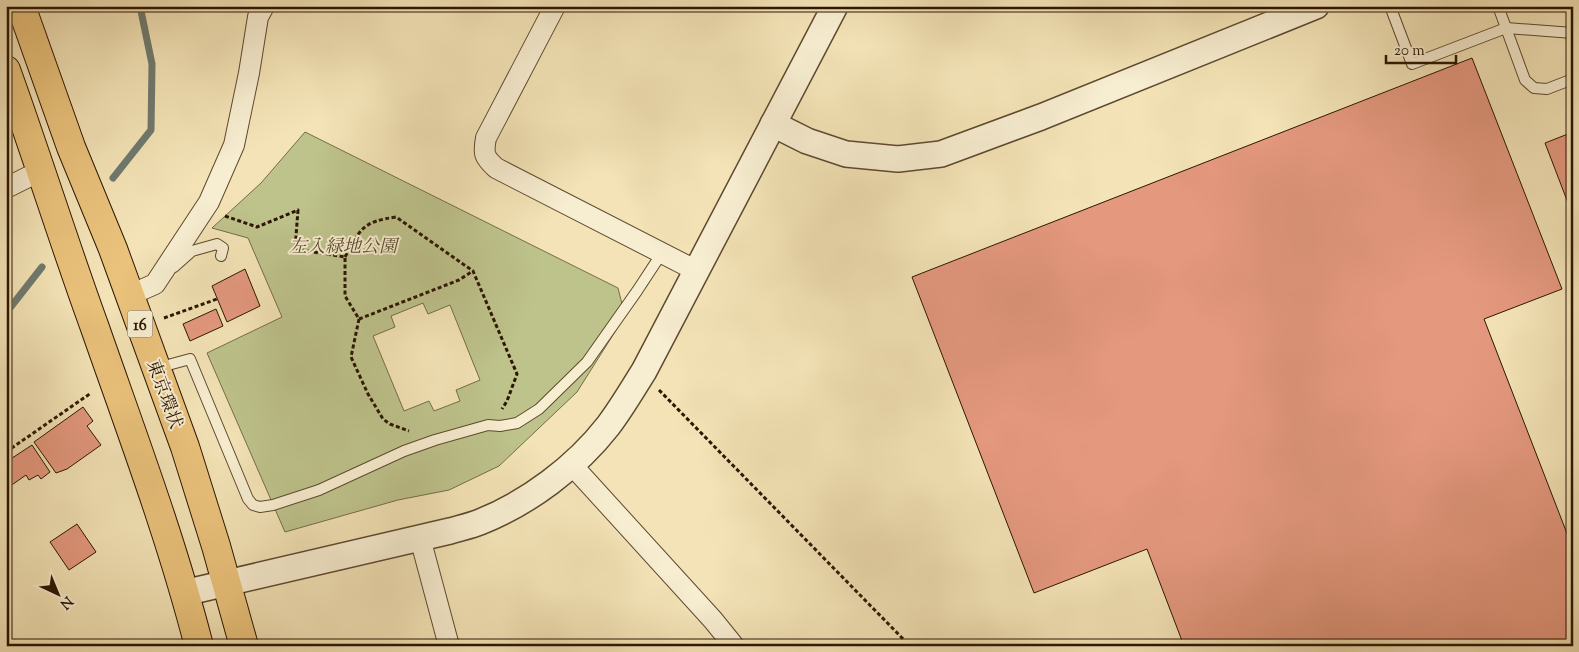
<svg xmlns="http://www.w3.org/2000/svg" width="1579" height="652" font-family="'Sorts Mill Goudy','Noto Serif JP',serif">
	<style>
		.green { fill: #bec38c; stroke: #756c47; fill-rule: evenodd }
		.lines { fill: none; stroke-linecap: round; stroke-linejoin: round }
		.stream { stroke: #707a6f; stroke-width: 7 }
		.building { fill: #e4987e; stroke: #2c1602 }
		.service-casing { stroke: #5e492f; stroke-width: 12 }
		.minor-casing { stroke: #5e492f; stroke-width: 22 }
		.tertiary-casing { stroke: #5e492f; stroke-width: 28 }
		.trunk-casing { stroke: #2c1602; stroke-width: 30 }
		.path { stroke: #2c1602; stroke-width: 3; stroke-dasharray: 4 2.5; stroke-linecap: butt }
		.service { stroke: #f7edd0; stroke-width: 10 }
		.minor { stroke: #f7edd0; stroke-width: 20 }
		.tertiary { stroke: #f7edd0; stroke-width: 25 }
		.trunk { stroke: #eac27b; stroke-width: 28 }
		.labels { text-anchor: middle; stroke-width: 4; stroke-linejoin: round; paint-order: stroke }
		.shield { fill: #f7edd0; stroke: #695640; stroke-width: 1 }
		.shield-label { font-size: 16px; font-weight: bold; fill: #2c1602 }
		.park-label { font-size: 18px; font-style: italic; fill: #584a2b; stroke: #f7edd0 }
		.street-label { font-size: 18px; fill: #2c1602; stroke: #f7edd0 }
	</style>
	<rect width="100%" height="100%" fill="#f3e3b6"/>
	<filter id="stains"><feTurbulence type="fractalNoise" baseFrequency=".004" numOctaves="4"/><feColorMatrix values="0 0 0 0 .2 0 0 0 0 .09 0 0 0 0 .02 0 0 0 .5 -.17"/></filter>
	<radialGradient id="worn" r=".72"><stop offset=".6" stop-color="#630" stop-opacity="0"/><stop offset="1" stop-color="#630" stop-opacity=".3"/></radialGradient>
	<path class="green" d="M 305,132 L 618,288 L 625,316 L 577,392 L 499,466 L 449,490 L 398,500 L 285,532 L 207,353 L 282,317 L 248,238 L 212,228 L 261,183 ZM 423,303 L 428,314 L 450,305 L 480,380 L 456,390 L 460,401 L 434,411 L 429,401 L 404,411 L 373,336 L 395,327 L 391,316 Z"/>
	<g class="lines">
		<g class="stream">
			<polyline points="113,178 151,130 152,64 141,11 144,6"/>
			<polyline points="6,313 42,267"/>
		</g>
	</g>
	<g class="building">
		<polygon points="1472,58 1562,289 1484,319 1573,549 1573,646 1184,646 1147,549 1034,593 912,277"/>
		<polygon points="1573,132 1573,216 1545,143"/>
		<polygon points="245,269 260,306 227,322 212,286"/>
		<polygon points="216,309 223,326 190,341 183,324"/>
		<polygon points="83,407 93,421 87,426 101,445 67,469 56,473 34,442"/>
		<polygon points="32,445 50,472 41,479 38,475 29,480 26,475 6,489 6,462"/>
		<polygon points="77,524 96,552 69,570 50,542"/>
	</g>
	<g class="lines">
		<g class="service-casing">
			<g id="service">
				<polyline points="1390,6 1412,64 1506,28 1573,33"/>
				<polyline points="1498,6 1525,80 1534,88 1547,89 1573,79"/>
				<polyline points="174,267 192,251 217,244 223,248 221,256"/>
				<polyline points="157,368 190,359 248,499 253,505 260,507 273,505 319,490 404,451 435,440 488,425 500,426 517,423 539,409 587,362 637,291 662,253"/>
			</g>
		</g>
		<g class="minor-casing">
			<g id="minor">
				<path d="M 555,6 L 486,138 C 483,154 484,157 496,168 L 697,271"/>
				<polyline points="6,188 42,170"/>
				<polyline points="130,295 155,284 209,202 234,145 249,73 258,17 264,6"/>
				<polyline points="571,464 713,620 734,646"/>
				<polyline points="420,538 449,646"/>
			</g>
		</g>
		<g class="tertiary-casing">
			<g id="tertiary">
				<polyline points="773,124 807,141 846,154 898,159 941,154 1041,117 1316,6"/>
				<path d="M 184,593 L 450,531 C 460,528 470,526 480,522 C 528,503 576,467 608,426 C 621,409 632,390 644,371 L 835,6"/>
			</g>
		</g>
		<g class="trunk-casing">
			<g id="trunk">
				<polyline points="21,6 71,147 113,249 185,447 216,546 244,646"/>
				<path d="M 6,70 C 37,156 64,243 95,328 C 132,434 171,537 199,646"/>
			</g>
		</g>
		<g class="path">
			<polyline points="225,216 257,227 298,210 295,249 345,257 345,296 359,319 351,357 368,394 383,419 390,424 409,431"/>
			<path d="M 345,257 C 361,228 362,222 396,217 L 473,271 L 517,374 L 507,401 L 502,409"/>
			<polyline points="164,318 217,299"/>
			<polyline points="359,319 459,280 473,271"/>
			<polyline points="659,390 910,646"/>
			<polyline points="6,452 91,393"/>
		</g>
		<use href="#service" class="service"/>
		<use href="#minor" class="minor"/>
		<use href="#tertiary" class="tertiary"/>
		<use href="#trunk" class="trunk"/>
	</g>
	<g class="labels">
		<rect class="shield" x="127.5" y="310.5" width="25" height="27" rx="4"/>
		<g class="shield-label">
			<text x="140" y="330">16</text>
		</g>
		<g class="park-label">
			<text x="343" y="252">左入緑地公園</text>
		</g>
		<g class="street-label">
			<text transform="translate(165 394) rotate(70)" y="6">東京環状</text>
		</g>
	</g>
	<rect width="1579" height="652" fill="none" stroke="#f3e3b6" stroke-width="25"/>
	<rect x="8" y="8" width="1564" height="637" fill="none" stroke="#2c1602" stroke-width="2.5"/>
	<rect x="12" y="12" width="1554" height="627" fill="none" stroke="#2c1602"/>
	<g transform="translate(58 594) rotate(136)" stroke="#f7edd0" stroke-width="4" paint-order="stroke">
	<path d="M0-4L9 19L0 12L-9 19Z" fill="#2c1602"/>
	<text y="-8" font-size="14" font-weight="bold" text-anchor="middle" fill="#2c1602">N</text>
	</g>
	<path d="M1386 55v8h70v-8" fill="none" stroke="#2c1602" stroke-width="2.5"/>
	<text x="1394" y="55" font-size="15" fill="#2c1602" stroke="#f7edd0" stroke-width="4" paint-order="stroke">20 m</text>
	<rect width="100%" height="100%" filter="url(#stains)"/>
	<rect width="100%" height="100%" fill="url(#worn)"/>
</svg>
